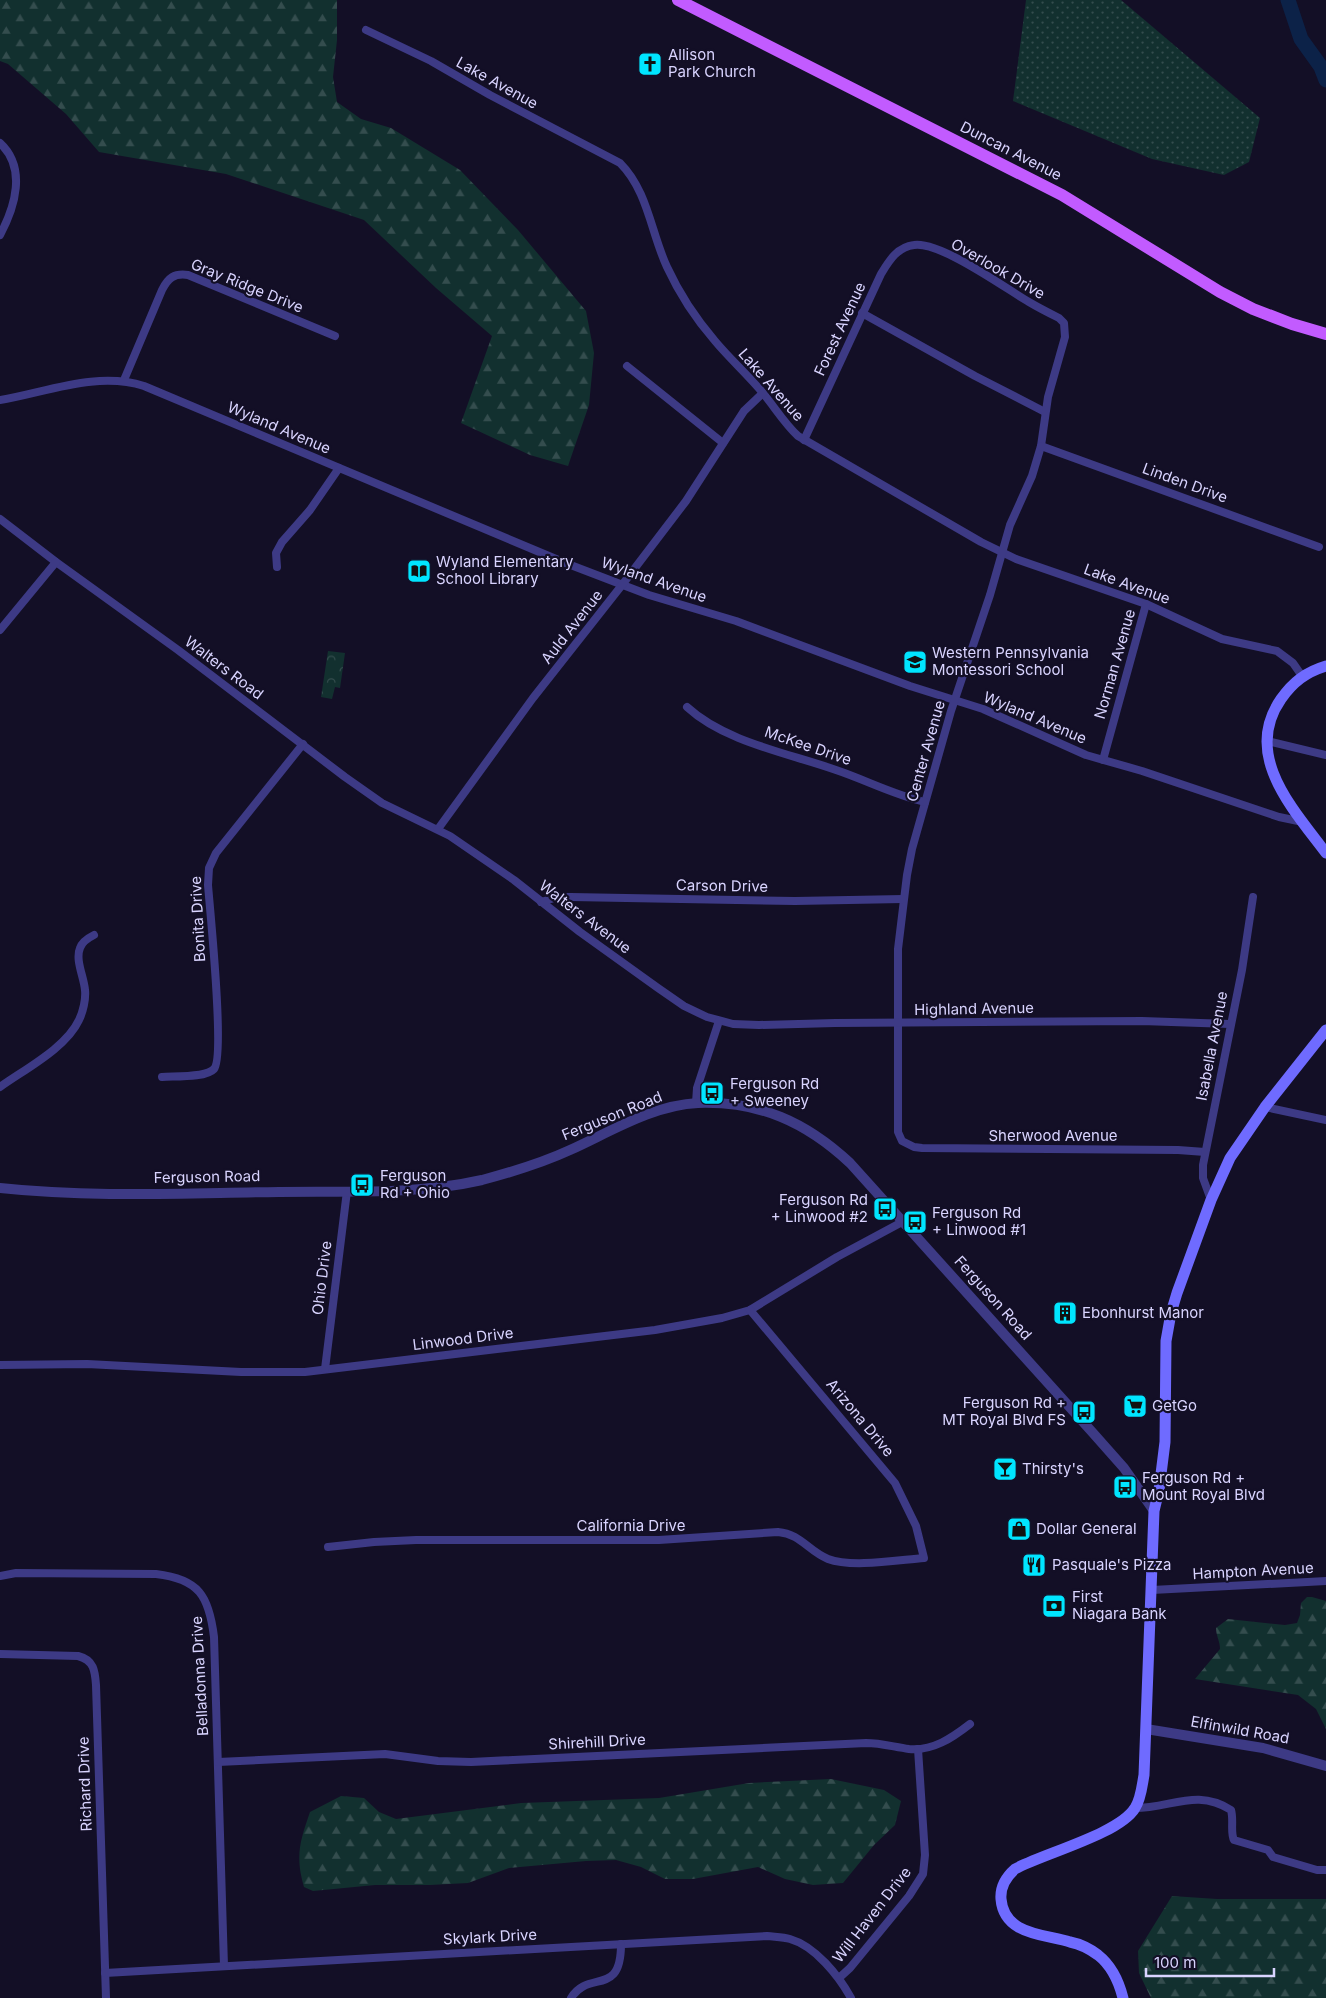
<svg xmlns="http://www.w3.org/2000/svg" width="1326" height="1998" font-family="Inter,sans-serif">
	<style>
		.grass { fill: url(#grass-dots) }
		.forest { fill: url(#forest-firs) }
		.park { fill: url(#park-crowns) }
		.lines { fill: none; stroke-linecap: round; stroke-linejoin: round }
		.river { stroke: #0c2248; stroke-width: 15 }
		.minor { stroke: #3d3a85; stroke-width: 8 }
		.tertiary { stroke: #3d3a85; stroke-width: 10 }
		.secondary { stroke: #6f6bff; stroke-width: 11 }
		.primary { stroke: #c25bff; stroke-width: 12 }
		.labels { text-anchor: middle; stroke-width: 4.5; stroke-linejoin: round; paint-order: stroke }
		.poi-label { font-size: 15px; fill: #d9d4ff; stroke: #130f26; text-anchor: start }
		.street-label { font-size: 15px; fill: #d9d4ff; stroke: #130f26 }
	</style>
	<defs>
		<pattern id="grass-dots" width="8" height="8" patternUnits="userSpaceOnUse" patternTransform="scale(1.25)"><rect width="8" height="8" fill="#12302f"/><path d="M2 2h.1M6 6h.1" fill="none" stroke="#344d4e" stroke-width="1.8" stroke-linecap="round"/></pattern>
		<pattern id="forest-firs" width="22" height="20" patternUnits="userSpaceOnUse" patternTransform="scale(1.25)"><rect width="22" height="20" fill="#12302f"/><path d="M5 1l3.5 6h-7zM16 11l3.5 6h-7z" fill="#344d4e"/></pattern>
		<pattern id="park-crowns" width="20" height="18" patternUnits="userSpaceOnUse" patternTransform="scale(1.25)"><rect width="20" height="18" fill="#12302f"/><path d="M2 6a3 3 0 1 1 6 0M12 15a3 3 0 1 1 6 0" fill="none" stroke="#344d4e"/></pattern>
	</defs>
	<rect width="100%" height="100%" fill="#130f26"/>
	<polygon class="grass" points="1026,0 1121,0 1260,118 1249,162 1224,175 1152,159 1013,101"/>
	<g class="forest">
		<polygon points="0,0 337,0 337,40 333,77 337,102 361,119 391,128 460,170 518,230 586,311 594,353 589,405 568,466 530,455 461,423 492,336 436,288 364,220 226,174 99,152 66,114 8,64 0,61"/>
		<path d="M 1307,1597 L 1312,1597 L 1326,1601 L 1326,1729 L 1316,1709 L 1298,1695 L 1195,1679 L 1220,1649 C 1220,1641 1216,1636 1216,1628 L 1228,1619 L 1285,1625 L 1297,1623 L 1300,1615 L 1301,1603 Z"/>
		<path d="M 831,1779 L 884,1790 L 901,1801 L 895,1825 L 874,1845 L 843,1883 L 813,1885 L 785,1879 L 758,1867 L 693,1879 L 665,1879 L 641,1867 L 616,1860 L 586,1861 L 509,1868 L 468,1883 L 430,1885 L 375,1885 L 313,1891 L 304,1887 C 295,1856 300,1841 310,1812 L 341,1796 L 364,1798 L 379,1812 L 396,1819 L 521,1803 L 659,1798 L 749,1783 Z"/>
		<polygon points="1172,1896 1217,1899 1326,1899 1326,1998 1151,1998 1139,1973 1138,1951"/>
	</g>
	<polygon class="park" points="328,651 345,653 340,688 335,687 332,699 321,697"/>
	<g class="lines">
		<polyline class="river" points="1288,0 1301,39 1321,67 1326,80"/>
		<g class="minor">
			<path d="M 366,30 L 431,61 L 490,95 L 620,163 C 648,191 651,233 667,267 C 679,293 696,319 715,341 C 730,359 747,374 762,392 C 774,406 784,423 798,436 L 981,542 L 1016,559 L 1146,604 L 1222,639 L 1277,651 L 1293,663 L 1302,676"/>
			<path d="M 0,143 C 27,168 15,207 0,235"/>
			<polyline points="862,313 975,376 1045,412"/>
			<polyline points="627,366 723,443"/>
			<path d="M 124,380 L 162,290 C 168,278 174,273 188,275 L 335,336"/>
			<path d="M 0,400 C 47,392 97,371 144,386 L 568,564 L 649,595 L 736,621 L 910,686 L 983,709 L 1086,755 L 1142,771 L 1279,817 L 1303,822"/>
			<path d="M 804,440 L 881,274 C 889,261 897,247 914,245 C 940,241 1005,288 1029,302 C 1039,308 1049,313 1059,318 L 1064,323 L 1065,337 L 1048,397 L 1041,446 L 1032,476 L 1010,525 L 990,595 L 951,711 L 912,849 L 907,875 L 898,949 L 898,1132 L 902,1141 L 914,1147 L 922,1148 L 1178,1150 L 1205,1152"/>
			<polyline points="1041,446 1319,547"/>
			<polyline points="0,519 56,562 178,650 345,777 382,803 450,836 514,880 580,932 658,988 684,1006 707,1017 733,1024 759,1025 835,1023 1142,1021 1230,1024"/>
			<polyline points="277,567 276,553 282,542 310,510 339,468"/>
			<polyline points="0,630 56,562"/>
			<path d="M 687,707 C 725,742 788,753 836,770 C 866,780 894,795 925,802"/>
			<polyline points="1267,741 1326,755"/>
			<polyline points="1103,760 1146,604"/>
			<polyline points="438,829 533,698 622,585 686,501 744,411 763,393"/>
			<polyline points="541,902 558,897 571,897 795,901 903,899"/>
			<path d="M 162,1077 C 174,1076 206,1078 214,1069 C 225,1057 210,910 208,885 L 209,868 L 216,853 L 303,744"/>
			<path d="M 0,1087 C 25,1069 66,1048 79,1020 C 83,1012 86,999 85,990 C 84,977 75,960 80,948 C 82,942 88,938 94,935"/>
			<polyline points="696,1103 697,1088 719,1021"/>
			<polyline points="1265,1107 1326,1120"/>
			<polyline points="1211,1200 1203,1178 1203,1165 1242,970 1253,897"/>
			<polyline points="0,1365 87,1364 241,1372 305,1372 655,1330 722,1318 750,1310 837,1257 904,1221"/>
			<polyline points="325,1369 347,1191"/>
			<path d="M 328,1547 L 374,1542 L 416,1540 L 659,1540 L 778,1532 C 801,1534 808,1551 828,1559 C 852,1568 898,1560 924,1558 L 916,1526 L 895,1483 L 750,1310"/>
			<path d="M 0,1576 L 16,1573 L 156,1574 C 199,1579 209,1596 214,1637 L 224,1966"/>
			<polyline points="1152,1590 1326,1581"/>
			<path d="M 0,1654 L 78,1656 C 94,1660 95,1671 96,1685 L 106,1998"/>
			<path d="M 218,1762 L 385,1754 L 438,1761 L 471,1762 L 866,1743 C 881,1743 894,1747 909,1749 C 933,1751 952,1738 970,1724"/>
			<path d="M 1135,1808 C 1171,1808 1197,1788 1231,1810 C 1234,1820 1230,1833 1234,1840 L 1268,1850 L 1273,1857 L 1317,1870 L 1326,1870"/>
			<path d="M 105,1973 L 767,1936 C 775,1937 783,1937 790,1939 C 815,1946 839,1976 851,1998"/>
			<polyline points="839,1978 850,1968 909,1896 923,1874 925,1855 918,1749"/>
			<path d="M 571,1998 C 589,1969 621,1998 621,1944"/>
		</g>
		<g class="tertiary">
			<path d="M 0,1188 C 92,1198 186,1193 279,1192 C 346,1191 416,1195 482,1180 C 512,1172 542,1163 570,1150 C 610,1132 653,1105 698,1103 C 760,1101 806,1122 850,1163 L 1093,1433 L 1124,1468 L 1154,1511"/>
			<polyline points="1146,1729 1263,1748 1326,1766"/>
		</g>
		<g class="secondary">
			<path d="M 1326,666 C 1306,672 1293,682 1281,699 C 1242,755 1293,809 1326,853"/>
			<path d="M 1123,1998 C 1119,1982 1112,1966 1098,1955 C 1090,1949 1080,1944 1070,1942 C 1044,1934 1004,1935 1001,1899 C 1000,1886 1006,1877 1015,1869 C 1045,1853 1119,1834 1135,1808 C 1141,1799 1142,1786 1144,1775 L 1154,1511 L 1159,1490 L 1165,1442 L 1166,1341 L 1171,1313 L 1177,1293 L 1211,1200 L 1230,1158 L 1265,1107 L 1326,1030"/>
		</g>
		<polyline class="primary" points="678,0 1062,195 1220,292 1253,309 1292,324 1326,334"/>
	</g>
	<defs>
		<g id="church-square" transform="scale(1.25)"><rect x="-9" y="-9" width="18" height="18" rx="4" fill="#00e5ff" stroke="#130f26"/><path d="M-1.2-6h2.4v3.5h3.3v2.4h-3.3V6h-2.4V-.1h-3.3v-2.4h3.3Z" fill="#111"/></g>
		<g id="library-square" transform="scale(1.25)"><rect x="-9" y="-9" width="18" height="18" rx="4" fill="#00e5ff" stroke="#130f26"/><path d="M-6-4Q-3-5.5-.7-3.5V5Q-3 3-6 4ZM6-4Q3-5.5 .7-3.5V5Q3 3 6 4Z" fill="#111"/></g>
		<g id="school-square" transform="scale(1.25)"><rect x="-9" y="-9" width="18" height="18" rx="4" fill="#00e5ff" stroke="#130f26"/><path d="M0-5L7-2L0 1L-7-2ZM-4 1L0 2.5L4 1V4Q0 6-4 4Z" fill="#111"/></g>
		<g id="bus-square" transform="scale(1.25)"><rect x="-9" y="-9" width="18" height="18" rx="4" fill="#00e5ff" stroke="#130f26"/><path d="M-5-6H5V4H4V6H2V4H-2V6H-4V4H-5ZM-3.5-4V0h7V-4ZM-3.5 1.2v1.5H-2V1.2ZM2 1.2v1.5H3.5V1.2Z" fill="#111"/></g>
		<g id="building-square" transform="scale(1.25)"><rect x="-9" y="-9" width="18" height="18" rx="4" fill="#00e5ff" stroke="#130f26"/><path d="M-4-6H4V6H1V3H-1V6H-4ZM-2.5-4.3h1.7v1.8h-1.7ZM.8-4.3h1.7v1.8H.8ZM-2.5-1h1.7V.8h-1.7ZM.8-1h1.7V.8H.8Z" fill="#111"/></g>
		<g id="supermarket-square" transform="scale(1.25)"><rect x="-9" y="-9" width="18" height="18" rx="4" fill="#00e5ff" stroke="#130f26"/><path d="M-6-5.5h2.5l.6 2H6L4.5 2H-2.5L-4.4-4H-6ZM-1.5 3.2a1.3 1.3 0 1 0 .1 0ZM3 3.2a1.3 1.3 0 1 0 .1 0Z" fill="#111"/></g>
		<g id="bar-square" transform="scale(1.25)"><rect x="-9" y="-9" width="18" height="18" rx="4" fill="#00e5ff" stroke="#130f26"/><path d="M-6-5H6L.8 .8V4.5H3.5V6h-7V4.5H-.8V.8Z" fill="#111"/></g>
		<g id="shop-square" transform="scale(1.25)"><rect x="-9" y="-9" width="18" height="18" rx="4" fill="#00e5ff" stroke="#130f26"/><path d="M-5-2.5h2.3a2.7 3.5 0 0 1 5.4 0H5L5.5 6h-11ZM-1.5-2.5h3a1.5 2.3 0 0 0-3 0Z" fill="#111"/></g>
		<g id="restaurant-square" transform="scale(1.25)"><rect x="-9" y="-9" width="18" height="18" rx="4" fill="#00e5ff" stroke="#130f26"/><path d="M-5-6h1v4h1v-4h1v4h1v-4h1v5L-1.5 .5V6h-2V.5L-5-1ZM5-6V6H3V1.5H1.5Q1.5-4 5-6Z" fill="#111"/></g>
		<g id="bank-square" transform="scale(1.25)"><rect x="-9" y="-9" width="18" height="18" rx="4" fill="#00e5ff" stroke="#130f26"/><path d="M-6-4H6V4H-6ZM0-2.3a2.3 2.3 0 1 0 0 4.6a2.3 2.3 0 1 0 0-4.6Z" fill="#111"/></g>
	</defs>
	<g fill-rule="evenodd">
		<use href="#church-square" x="650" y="64"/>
		<use href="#library-square" x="419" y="571"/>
		<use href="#school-square" x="915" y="662"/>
		<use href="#bus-square" x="712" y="1093"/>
		<use href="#bus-square" x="362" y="1185"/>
		<use href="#bus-square" x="885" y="1209"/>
		<use href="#bus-square" x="915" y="1222"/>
		<use href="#building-square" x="1065" y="1313"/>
		<use href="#supermarket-square" x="1135" y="1406"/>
		<use href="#bus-square" x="1084" y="1412"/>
		<use href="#bar-square" x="1005" y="1469"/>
		<use href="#bus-square" x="1125" y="1487"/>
		<use href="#shop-square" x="1019" y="1529"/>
		<use href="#restaurant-square" x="1034" y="1565"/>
		<use href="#bank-square" x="1054" y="1606"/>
	</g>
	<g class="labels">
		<g class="poi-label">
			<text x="668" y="60">Allison<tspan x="668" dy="17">Park Church</tspan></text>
			<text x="436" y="567">Wyland Elementary<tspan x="436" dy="17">School Library</tspan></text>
			<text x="932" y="658">Western Pennsylvania<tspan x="932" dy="17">Montessori School</tspan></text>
			<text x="730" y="1089">Ferguson Rd<tspan x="730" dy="17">+ Sweeney</tspan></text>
			<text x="380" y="1181">Ferguson<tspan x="380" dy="17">Rd + Ohio</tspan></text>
			<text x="868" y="1205" text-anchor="end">Ferguson Rd<tspan x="868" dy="17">+ Linwood #2</tspan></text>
			<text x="932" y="1218">Ferguson Rd<tspan x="932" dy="17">+ Linwood #1</tspan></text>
			<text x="1082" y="1318">Ebonhurst Manor</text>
			<text x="1066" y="1408" text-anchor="end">Ferguson Rd +<tspan x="1066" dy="17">MT Royal Blvd FS</tspan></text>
			<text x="1152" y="1411">GetGo</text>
			<text x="1022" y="1474">Thirsty's</text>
			<text x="1142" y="1483">Ferguson Rd +<tspan x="1142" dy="17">Mount Royal Blvd</tspan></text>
			<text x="1036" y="1534">Dollar General</text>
			<text x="1052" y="1570">Pasquale's Pizza</text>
			<text x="1072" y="1602">First<tspan x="1072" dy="17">Niagara Bank</tspan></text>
		</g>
		<g class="street-label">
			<text transform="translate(497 83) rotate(29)" y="5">Lake Avenue</text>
			<text transform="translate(1011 151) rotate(27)" y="5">Duncan Avenue</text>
			<text transform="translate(998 269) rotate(30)" y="5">Overlook Drive</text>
			<text transform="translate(247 286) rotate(22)" y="5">Gray Ridge Drive</text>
			<text transform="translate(840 329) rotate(-65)" y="5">Forest Avenue</text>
			<text transform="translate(771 385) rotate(49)" y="5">Lake Avenue</text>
			<text transform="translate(279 428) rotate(23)" y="5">Wyland Avenue</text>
			<text transform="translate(1185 483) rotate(20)" y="5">Linden Drive</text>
			<text transform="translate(654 580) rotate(19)" y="5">Wyland Avenue</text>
			<text transform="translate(1127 584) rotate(20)" y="5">Lake Avenue</text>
			<text transform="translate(572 627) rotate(-52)" y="5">Auld Avenue</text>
			<text transform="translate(1115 664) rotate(-74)" y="5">Norman Avenue</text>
			<text transform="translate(224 668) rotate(37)" y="5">Walters Road</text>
			<text transform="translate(1035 718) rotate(23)" y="5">Wyland Avenue</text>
			<text transform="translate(808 746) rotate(19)" y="5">McKee Drive</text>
			<text transform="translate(926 751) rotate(-74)" y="5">Center Avenue</text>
			<text transform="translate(722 886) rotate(1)" y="5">Carson Drive</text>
			<text transform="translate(585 917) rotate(37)" y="5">Walters Avenue</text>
			<text transform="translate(198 919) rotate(-93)" y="5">Bonita Drive</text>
			<text transform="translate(974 1009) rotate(-1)" y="5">Highland Avenue</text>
			<text transform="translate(1212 1046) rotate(-79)" y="5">Isabella Avenue</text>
			<text transform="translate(612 1116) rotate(-22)" y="5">Ferguson Road</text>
			<text x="1053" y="1141">Sherwood Avenue</text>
			<text transform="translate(207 1177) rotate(-1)" y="5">Ferguson Road</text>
			<text transform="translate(322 1278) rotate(-83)" y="5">Ohio Drive</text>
			<text transform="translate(993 1298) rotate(48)" y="5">Ferguson Road</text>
			<text transform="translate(463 1339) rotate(-7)" y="5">Linwood Drive</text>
			<text transform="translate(860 1418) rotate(50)" y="5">Arizona Drive</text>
			<text x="631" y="1531">California Drive</text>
			<text transform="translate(1253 1571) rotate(-3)" y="5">Hampton Avenue</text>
			<text transform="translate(200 1676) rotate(-93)" y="5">Belladonna Drive</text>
			<text transform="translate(1240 1730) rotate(10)" y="5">Elfinwild Road</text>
			<text transform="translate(597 1742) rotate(-3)" y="5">Shirehill Drive</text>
			<text transform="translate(85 1784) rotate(-92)" y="5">Richard Drive</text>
			<text transform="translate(872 1915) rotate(-52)" y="5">Will Haven Drive</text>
			<text transform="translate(490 1937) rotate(-3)" y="5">Skylark Drive</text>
		</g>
	</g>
	<path d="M1146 1968v8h128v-8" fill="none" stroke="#d9d4ff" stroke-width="2.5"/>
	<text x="1154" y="1968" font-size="15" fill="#d9d4ff" stroke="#130f26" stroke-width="4" paint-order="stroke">100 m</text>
</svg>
